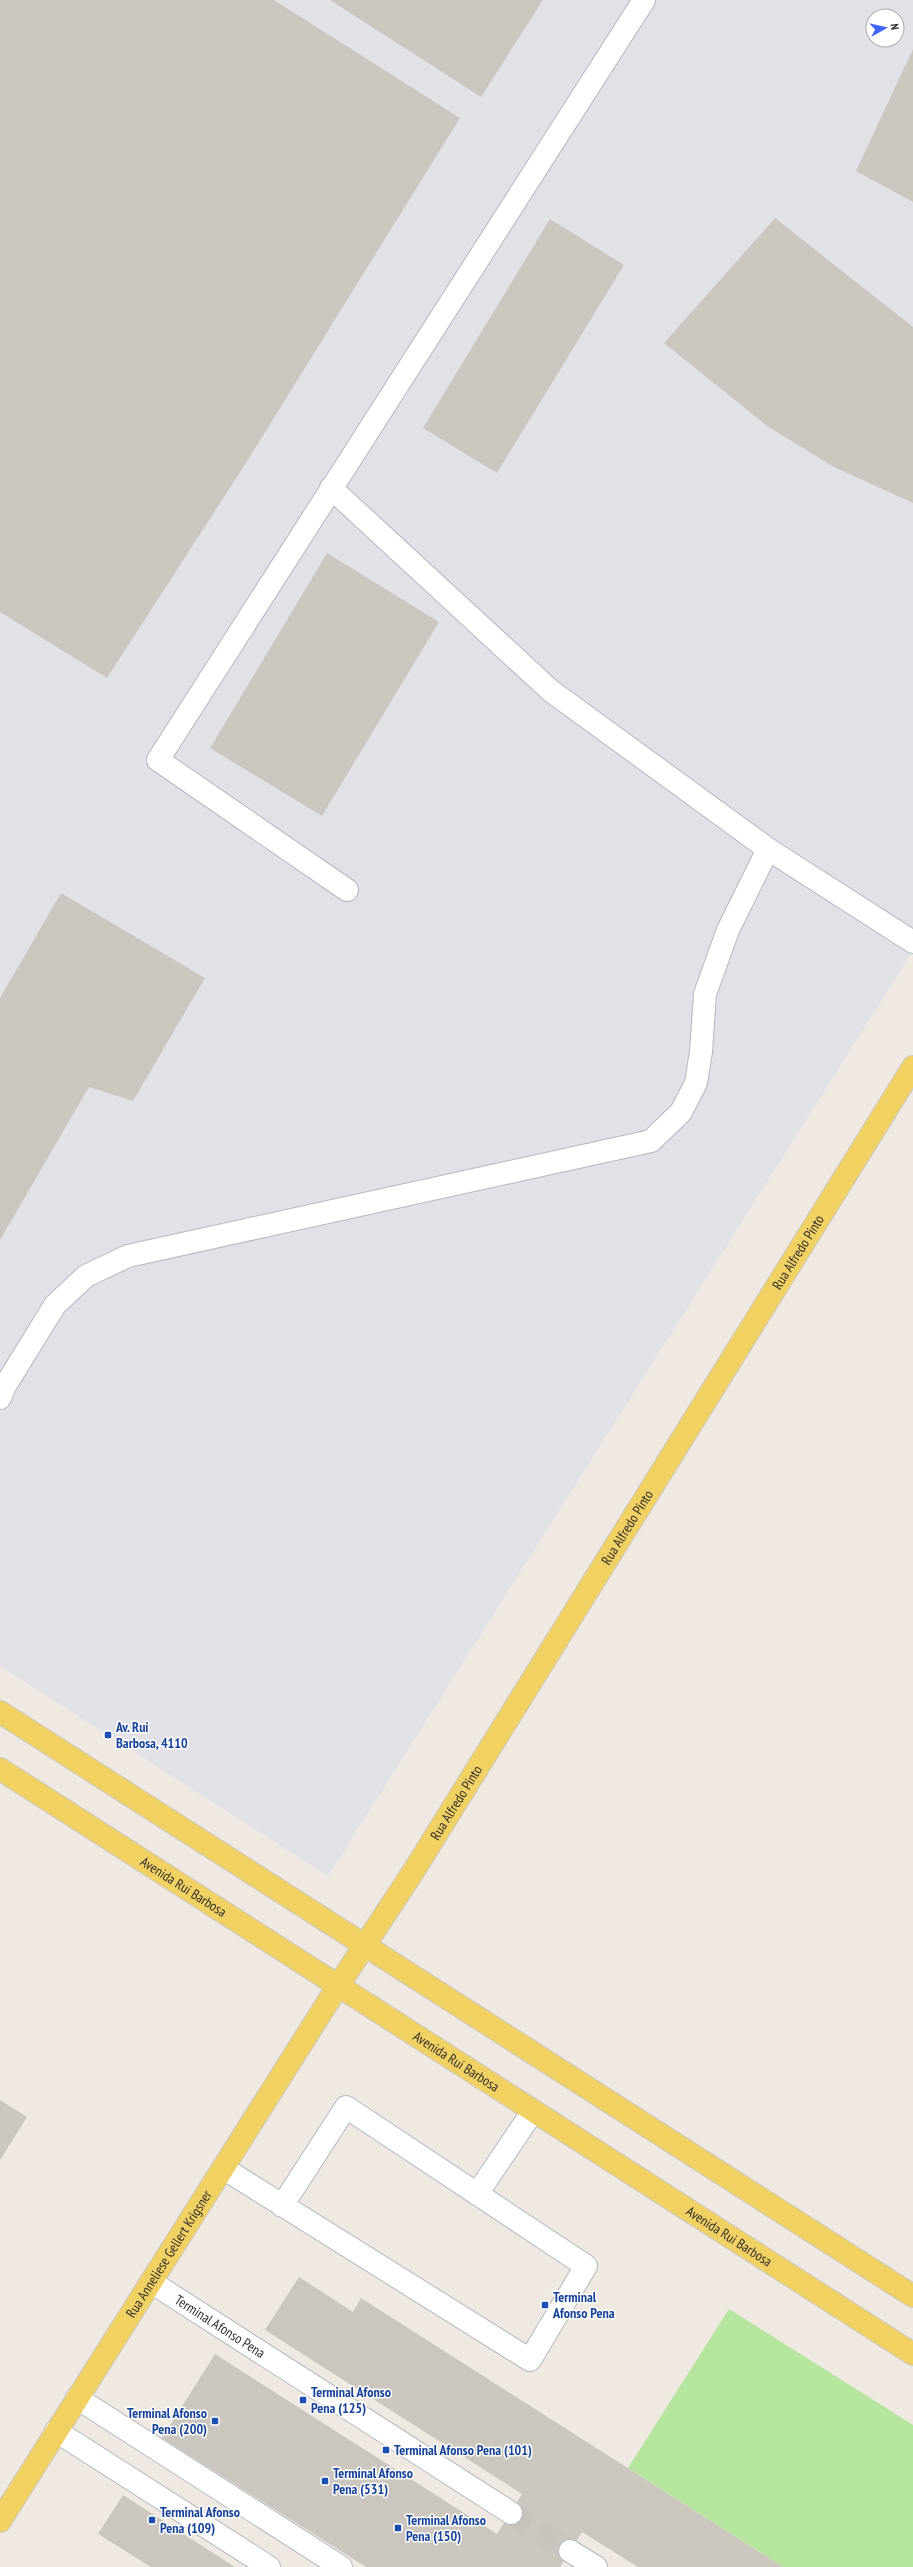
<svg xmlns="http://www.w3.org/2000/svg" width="913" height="2567" font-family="'PT Sans Narrow',sans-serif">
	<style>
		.industrial { fill: #e3e1e8; fill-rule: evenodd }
		.green { fill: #b6e59e }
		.building { fill: #cbc7bf }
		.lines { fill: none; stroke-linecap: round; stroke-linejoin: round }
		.minor-tunnel { stroke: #c8c4bd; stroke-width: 22; stroke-dasharray: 22 11; stroke-linecap: butt }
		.minor-casing { stroke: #b4b7c1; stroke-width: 24 }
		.major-casing { stroke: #c9c9c9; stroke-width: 24 }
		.minor { stroke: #fff; stroke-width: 22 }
		.major { stroke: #f2d163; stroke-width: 22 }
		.transit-dot { fill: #1a4fb4; stroke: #fff; stroke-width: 1.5 }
		.labels { text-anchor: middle; stroke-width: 3; stroke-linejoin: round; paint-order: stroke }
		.street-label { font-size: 14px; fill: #2e2e2e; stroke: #fff }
		.transit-label { font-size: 14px; font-weight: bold; fill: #164399; stroke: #fff; text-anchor: start }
	</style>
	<rect width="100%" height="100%" fill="#efe9e1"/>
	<path class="industrial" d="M 0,0 L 913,0 L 913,951 L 328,1876 L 0,1666 ZM 873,16 L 897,16 L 897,40 L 873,40 Z"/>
	<polygon class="green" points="729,2309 913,2425 913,2567 783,2567 628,2468"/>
	<g class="building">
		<polygon points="0,0 274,0 460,118 244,466 107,678 0,612"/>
		<polygon points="330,0 543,0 481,97"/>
		<polygon points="913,49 913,202 856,171"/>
		<polygon points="775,218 913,327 913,503 834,467 767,426 664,343"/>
		<polygon points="550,219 624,265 497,473 423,428"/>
		<polygon points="327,553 439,622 322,816 210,748"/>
		<polygon points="61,893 205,978 133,1101 89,1087 0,1240 0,998"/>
		<polygon points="0,2100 27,2117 0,2160"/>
		<polygon points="299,2277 353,2312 361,2298 783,2567 638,2567 582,2532 560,2567 366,2567 162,2438 215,2354 497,2534 522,2494 265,2330"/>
		<polygon points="123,2495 235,2567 151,2567 98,2534"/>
	</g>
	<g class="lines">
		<polyline class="minor-tunnel" points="511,2513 570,2551"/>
		<g class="minor-casing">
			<g id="minor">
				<polyline points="331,488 551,691 768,849 913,942"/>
				<polyline points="347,890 158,760 644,0"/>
				<polyline points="0,1398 5,1386 55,1305 86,1276 128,1256 651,1141 681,1112 696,1083 701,1052 705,994 728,930 768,849"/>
				<polyline points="223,2168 530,2360 586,2266 346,2107 282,2206"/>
				<polyline points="477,2194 533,2111"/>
				<path id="s1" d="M 151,2282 L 511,2513"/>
				<polyline points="77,2398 341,2567"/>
				<polyline points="56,2431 269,2567"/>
				<polyline points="570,2551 596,2567"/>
			</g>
		</g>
		<g class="major-casing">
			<g id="major">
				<polyline points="0,1712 913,2296"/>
				<path id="s2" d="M 0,1769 L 913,2354"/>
				<path id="s3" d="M 0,2521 L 338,1986 L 413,1872 L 913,1067"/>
			</g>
		</g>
		<use href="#minor" class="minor"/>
		<use href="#major" class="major"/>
	</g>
	<g class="transit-dot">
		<rect x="104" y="1731" width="8" height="8" rx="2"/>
		<rect x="541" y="2301" width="8" height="8" rx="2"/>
		<rect x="299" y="2396" width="8" height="8" rx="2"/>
		<rect x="211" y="2417" width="8" height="8" rx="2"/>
		<rect x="382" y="2446" width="8" height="8" rx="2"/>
		<rect x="321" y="2477" width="8" height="8" rx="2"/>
		<rect x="148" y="2516" width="8" height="8" rx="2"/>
		<rect x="394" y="2524" width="8" height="8" rx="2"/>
	</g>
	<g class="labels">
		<g class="street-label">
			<text dy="5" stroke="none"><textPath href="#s3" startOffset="1499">Rua Alfredo Pinto</textPath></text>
			<text dy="5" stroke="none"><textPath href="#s3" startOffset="1175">Rua Alfredo Pinto</textPath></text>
			<text dy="5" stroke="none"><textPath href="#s3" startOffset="851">Rua Alfredo Pinto</textPath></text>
			<text dy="5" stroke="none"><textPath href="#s2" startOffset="218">Avenida Rui Barbosa</textPath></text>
			<text dy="5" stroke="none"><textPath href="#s2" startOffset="542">Avenida Rui Barbosa</textPath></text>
			<text dy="5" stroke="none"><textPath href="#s2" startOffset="866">Avenida Rui Barbosa</textPath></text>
			<text dy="5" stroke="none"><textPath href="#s3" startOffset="316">Rua Anneliese Gellert Krigsner</textPath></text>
			<text dy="5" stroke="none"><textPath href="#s1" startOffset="82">Terminal Afonso Pena</textPath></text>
		</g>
		<g class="transit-label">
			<text x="116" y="1732">Av. Rui<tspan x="116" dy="16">Barbosa, 4110</tspan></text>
			<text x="553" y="2302">Terminal<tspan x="553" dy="16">Afonso Pena</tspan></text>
			<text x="311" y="2397">Terminal Afonso<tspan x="311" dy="16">Pena (125)</tspan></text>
			<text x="207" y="2418" text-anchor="end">Terminal Afonso<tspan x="207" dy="16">Pena (200)</tspan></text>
			<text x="394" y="2455">Terminal Afonso Pena (101)</text>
			<text x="333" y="2478">Terminal Afonso<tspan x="333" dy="16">Pena (531)</tspan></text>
			<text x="160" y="2517">Terminal Afonso<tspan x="160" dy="16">Pena (109)</tspan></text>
			<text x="406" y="2525">Terminal Afonso<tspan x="406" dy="16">Pena (150)</tspan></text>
		</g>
	</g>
	<g transform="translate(885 28) rotate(82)"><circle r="19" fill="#ffffff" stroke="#ababab"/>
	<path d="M0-3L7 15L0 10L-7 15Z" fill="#4264fb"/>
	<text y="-6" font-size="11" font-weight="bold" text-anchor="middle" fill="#2e2e2e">N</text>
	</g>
</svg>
